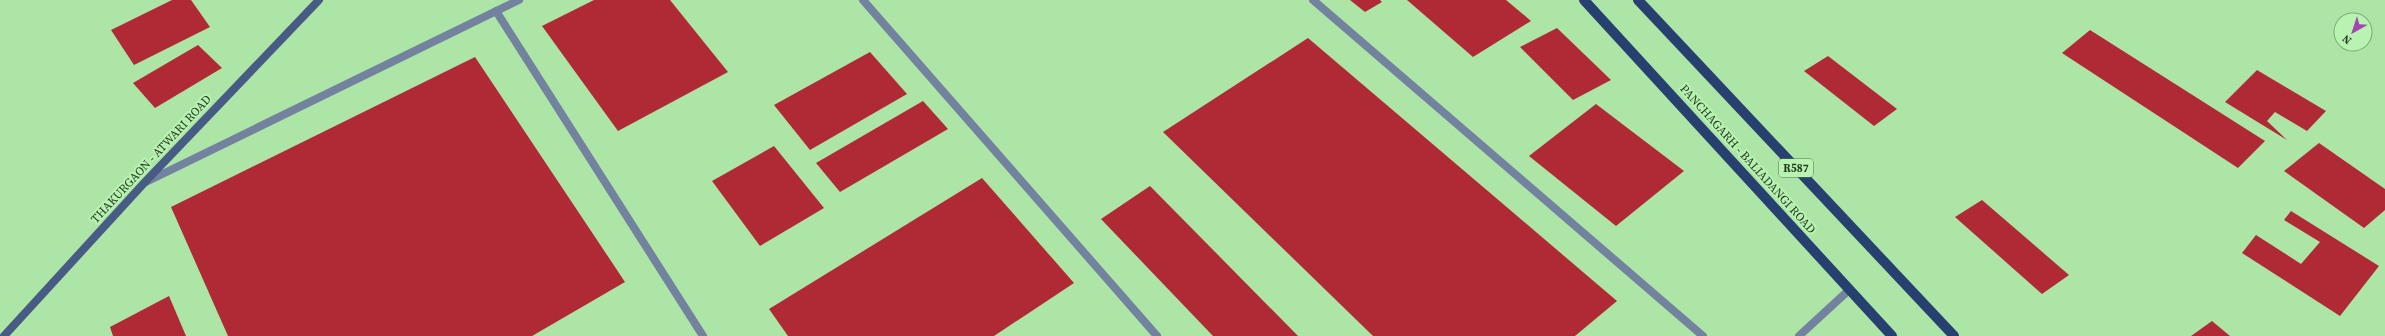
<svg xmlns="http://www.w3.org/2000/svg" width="2385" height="336" font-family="'Source Serif 4',serif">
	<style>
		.building { fill: #b02a35 }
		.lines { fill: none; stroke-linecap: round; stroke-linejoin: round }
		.street { stroke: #73839f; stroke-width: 8 }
		.secondary { stroke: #465c84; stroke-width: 8 }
		.primary { stroke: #264070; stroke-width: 10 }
		.labels { text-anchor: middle; stroke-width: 4; stroke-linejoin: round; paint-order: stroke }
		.shield { fill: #b9f3b2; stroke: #52744f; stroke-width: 1 }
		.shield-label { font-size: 11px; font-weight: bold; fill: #263d24 }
		.street-label { font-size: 12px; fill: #263d24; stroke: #b9f3b2 }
	</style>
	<rect width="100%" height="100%" fill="#ace5a5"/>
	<g class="building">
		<polygon points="172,0 191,0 210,27 134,65 111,30"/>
		<polygon points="594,0 670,0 728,72 618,131 542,26"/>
		<polygon points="1350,0 1380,0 1382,2 1365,12"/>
		<polygon points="1407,0 1506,0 1531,21 1473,57"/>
		<polygon points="1557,28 1611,80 1573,100 1520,47"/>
		<polygon points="2090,30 2265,141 2238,168 2062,53"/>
		<polygon points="1308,38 1617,301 1575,336 1373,336 1163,132"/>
		<polygon points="198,45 222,68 155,108 133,83"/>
		<polygon points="870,52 907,94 810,150 774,105"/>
		<polygon points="1828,56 1897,109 1874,126 1804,71"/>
		<polygon points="475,57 625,282 532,336 228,336 171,207"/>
		<polygon points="2257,70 2326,111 2307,131 2275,112 2267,121 2287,140 2225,102"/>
		<polygon points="923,101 948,129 840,192 816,163"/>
		<polygon points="1596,104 1684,171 1616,226 1529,156"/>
		<polygon points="2319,143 2385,189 2385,210 2364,228 2284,171"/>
		<polygon points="774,146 824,208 760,246 712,181"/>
		<polygon points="982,178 1074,283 994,336 788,336 769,309"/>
		<polygon points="1150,186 1298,336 1213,336 1101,219"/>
		<polygon points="1982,200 2069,275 2042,294 1955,217"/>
		<polygon points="2291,211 2379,266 2340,316 2242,253 2256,235 2301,264 2320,242 2284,220"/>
		<polygon points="169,296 186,336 113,336 110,327"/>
		<polygon points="2212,321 2230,336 2191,336"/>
	</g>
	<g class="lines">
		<g class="street">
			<polyline points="863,0 1157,336"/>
			<polyline points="1313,0 1703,336"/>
			<polyline points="496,11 703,336"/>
			<polyline points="146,182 519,0"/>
			<polyline points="1799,336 1849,290"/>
		</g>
		<polyline class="secondary" points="4,336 145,182 319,0"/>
		<g class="primary">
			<polyline points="1584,0 1892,336"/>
			<polyline points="1638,0 1954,336"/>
		</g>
	</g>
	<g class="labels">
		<rect class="shield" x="1779" y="159" width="34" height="18" rx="3"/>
		<g class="shield-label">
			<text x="1796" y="172">R587</text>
		</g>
		<g class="street-label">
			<text transform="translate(151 159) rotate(-47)" y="4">THAKURGAON - ATWARI ROAD</text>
			<text transform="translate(1748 159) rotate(48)" y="4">PANCHAGARH - BALIADANGI ROAD</text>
		</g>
	</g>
	<g transform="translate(2353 32) rotate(219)"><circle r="19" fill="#b9f3b2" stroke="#7eaa79"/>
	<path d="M0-3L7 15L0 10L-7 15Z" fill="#a246b0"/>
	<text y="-6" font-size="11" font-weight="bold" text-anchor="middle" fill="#263d24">N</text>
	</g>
</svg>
